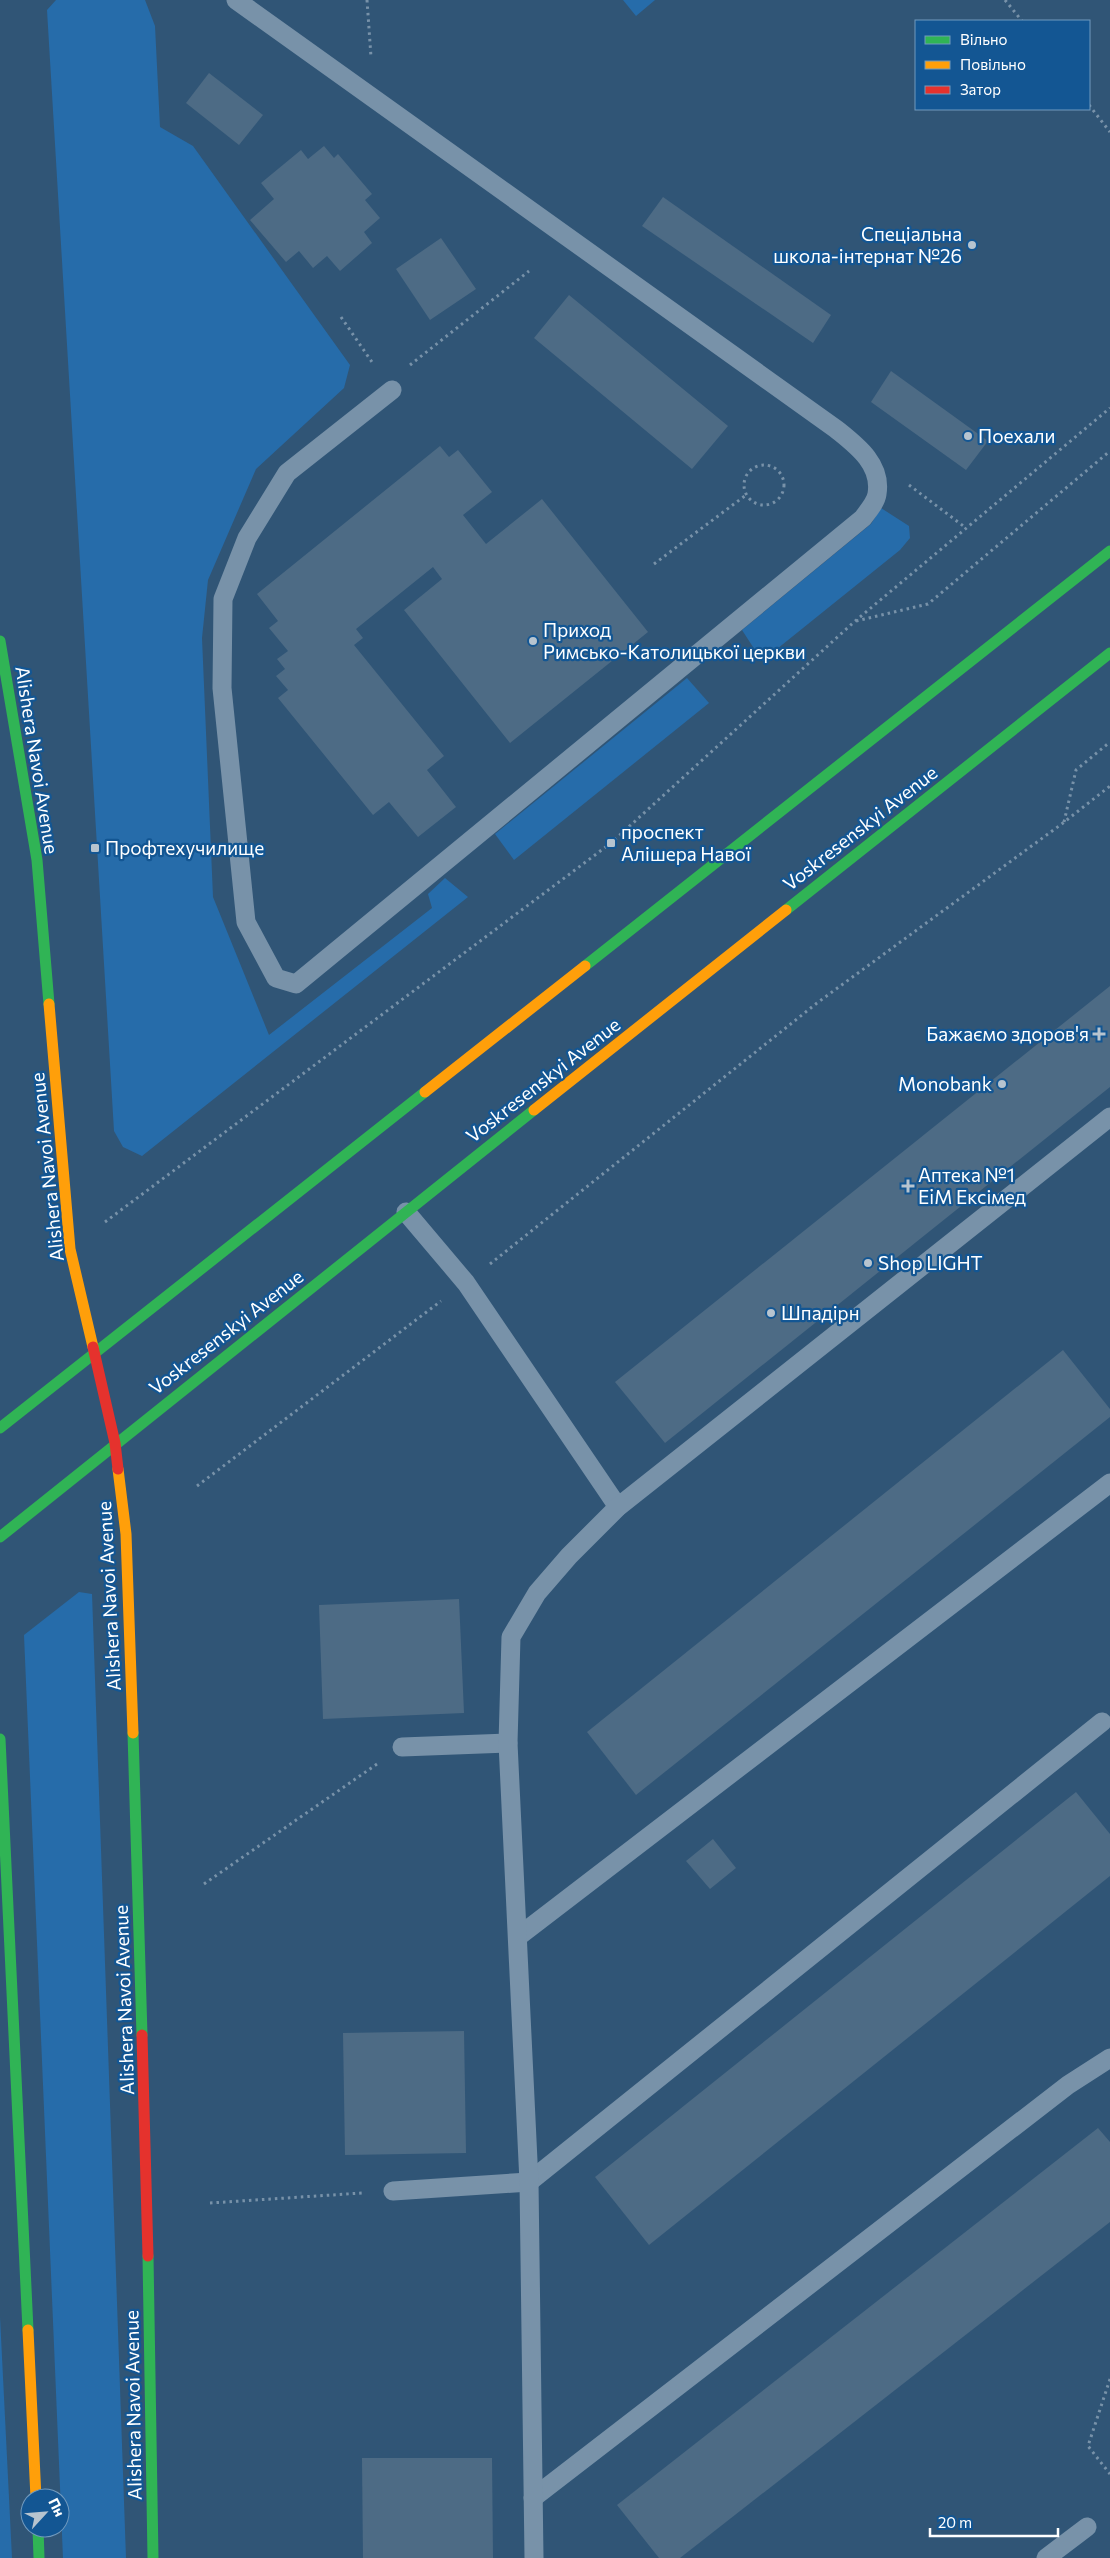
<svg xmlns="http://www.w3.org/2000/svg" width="1110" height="2558" font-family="Commissioner,sans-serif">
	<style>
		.green { fill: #266caa }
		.building { fill: #4d6b85 }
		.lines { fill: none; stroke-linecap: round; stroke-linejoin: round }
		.path { stroke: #7892a9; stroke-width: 3; stroke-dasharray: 2.5 4; stroke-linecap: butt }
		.lane { stroke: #7892a9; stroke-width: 19 }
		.fast { stroke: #30b455; stroke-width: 11 }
		.slow { stroke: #ff9f0a; stroke-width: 11 }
		.jam { stroke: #e5322d; stroke-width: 11 }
		.poi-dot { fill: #b7c4cf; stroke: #135693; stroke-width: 2 }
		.labels { text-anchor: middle; stroke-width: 4.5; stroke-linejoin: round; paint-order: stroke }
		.poi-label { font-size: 19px; fill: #fff; stroke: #135693; text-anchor: start }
		.street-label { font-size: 19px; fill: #fff; stroke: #135693 }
	</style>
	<rect width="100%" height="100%" fill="#305576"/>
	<g class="green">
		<polygon points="56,0 145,0 155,26 160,127 193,146 350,365 344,388 256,469 208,580 202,638 213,897 269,1035 432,908 428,894 445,878 468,897 142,1156 123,1147 114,1131 47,10"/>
		<polygon points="623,0 655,0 636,16"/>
		<polygon points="881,508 909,526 910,538 900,550 762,661 742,630 871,524"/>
		<polygon points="687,678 709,703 514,860 495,834"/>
		<polygon points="79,1592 92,1594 126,2558 63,2558 24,1635"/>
		<polygon points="0,2317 12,2558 0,2558"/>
	</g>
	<g class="building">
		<polygon points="209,73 263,115 239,145 186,103"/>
		<polygon points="324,146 334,158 338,154 372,194 365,200 380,218 364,232 372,243 340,271 327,256 313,268 299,251 286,262 250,220 274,199 261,183 301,150 308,159"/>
		<polygon points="663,197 831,315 813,343 642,226"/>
		<polygon points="441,238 476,289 430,320 396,269"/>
		<polygon points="569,295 728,426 692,469 534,338"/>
		<polygon points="891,371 988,441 966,470 871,402"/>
		<polygon points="440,446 449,457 458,450 492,492 463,515 486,544 542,499 648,632 510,743 404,610 442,579 433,567 356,629 363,638 354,645 444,756 427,770 456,807 418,837 389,802 373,815 278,698 288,690 276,676 285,669 277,659 288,651 269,628 278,621 257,594"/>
		<polygon points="1110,986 1110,1087 665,1443 615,1382"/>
		<polygon points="1063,1350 1110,1409 1110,1417 636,1795 587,1732"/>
		<polygon points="459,1599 464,1713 323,1719 319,1605"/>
		<polygon points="1076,1792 1110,1834 1110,1876 649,2245 595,2177"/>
		<polygon points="713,1839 736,1868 710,1889 686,1861"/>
		<polygon points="464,2031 466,2153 345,2155 343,2033"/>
		<polygon points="1098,2128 1110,2142 1110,2222 680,2558 659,2558 617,2505"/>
		<polygon points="362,2458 492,2458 493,2558 363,2558"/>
	</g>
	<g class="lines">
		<g class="path">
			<polyline points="367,0 371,57"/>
			<polyline points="1005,0 1022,21"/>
			<polyline points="1089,105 1110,132"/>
			<polyline points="341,317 374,365"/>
			<polyline points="410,365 529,271"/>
			<circle cx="764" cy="485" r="20"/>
			<polyline points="909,485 966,528"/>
			<polyline points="654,564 746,495"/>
			<polyline points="856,621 928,604 1110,451"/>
			<polyline points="1064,822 1076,770 1110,742"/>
			<polyline points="105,1222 611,843 854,622 1110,408"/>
			<polyline points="490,1264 817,1003 1063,823 1110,786"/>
			<polyline points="197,1486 441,1301"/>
			<polyline points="204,1884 377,1764"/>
			<polyline points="210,2203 362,2193"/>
			<polyline points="1110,2379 1088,2446 1110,2474"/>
		</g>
		<g class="lane">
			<path d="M 236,0 L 836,429 C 856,445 882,464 877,494 C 876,502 868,511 863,518 L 296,984 L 276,978 L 246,922 L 222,688 L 223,599 L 247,538 L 287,473 L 392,390"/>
			<polyline points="406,1212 466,1283 618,1507"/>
			<polyline points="402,1747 508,1743"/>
			<polyline points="519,1936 1110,1483"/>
			<polyline points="393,2191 529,2182 1102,1722"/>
			<polyline points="533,2498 1068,2085 1110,2058"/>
			<polyline points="534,2558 529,2182 508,1743 511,1637 537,1593 569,1556 618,1507 1110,1117"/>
			<polyline points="1046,2558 1087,2527"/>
		</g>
		<g class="fast">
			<polyline points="0,641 37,860 49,1004"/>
			<polyline points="786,910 1110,653"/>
			<polyline points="585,966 1110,551"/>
			<polyline points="0,1428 425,1092"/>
			<polyline points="0,1537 534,1110"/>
			<polyline points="133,1733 142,2035"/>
			<polyline points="0,1739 28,2330"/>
			<polyline points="148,2256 153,2558"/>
			<polyline points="38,2528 39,2558"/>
		</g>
		<g class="slow">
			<polyline points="49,1004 70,1249 93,1347"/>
			<polyline points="425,1092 585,966"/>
			<polyline points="534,1110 786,910"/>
			<polyline points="118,1469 126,1534 133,1733"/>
			<polyline points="28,2330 36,2498"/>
		</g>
		<g class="jam">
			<polyline points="93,1347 115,1443 118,1469"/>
			<polyline points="142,2035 148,2256"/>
		</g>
	</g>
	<g class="poi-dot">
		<circle cx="972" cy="245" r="5"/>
		<circle cx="968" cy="436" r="5"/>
		<circle cx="533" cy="641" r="5"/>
		<rect x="606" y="838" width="10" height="10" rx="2.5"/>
		<rect x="90" y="843" width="10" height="10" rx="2.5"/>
		<path d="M1096.5 1026.5h5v5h5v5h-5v5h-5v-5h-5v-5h5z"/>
		<circle cx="1002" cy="1084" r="5"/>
		<path d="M905.5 1178.5h5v5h5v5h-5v5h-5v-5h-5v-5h5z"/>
		<circle cx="868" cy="1263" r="5"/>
		<circle cx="771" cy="1313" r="5"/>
	</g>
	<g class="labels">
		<g class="poi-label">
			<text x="962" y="241" text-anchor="end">Спеціальна<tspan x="962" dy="22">школа-інтернат №26</tspan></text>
			<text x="978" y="443">Поехали</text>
			<text x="543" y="637">Приход<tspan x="543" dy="22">Римсько-Католицької церкви</tspan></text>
			<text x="621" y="839">проспект<tspan x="621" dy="22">Алішера Навої</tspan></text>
			<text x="105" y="855">Профтехучилище</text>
			<text x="1089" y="1041" text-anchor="end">Бажаємо здоров'я</text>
			<text x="992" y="1091" text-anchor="end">Monobank</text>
			<text x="918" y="1182">Аптека №1<tspan x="918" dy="22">EiM Ексімед</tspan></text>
			<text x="878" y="1270">Shop LIGHT</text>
			<text x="781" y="1320">Шпадірн</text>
		</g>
		<g class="street-label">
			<text transform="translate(37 760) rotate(81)" y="7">Alishera Navoi Avenue</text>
			<text transform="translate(860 828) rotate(-38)" y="7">Voskresenskyi Avenue</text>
			<text transform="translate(543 1080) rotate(-38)" y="7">Voskresenskyi Avenue</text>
			<text transform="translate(47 1167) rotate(-96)" y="7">Alishera Navoi Avenue</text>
			<text transform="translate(226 1332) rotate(-38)" y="7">Voskresenskyi Avenue</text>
			<text transform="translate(109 1596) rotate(-93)" y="7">Alishera Navoi Avenue</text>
			<text transform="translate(124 2000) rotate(-92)" y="7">Alishera Navoi Avenue</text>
			<text transform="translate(133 2405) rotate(-91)" y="7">Alishera Navoi Avenue</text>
		</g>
	</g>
	<rect x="915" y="20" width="175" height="90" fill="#135693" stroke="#719abe"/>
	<rect x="925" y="36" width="25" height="8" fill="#30b455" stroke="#719abe"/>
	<text x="960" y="45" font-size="15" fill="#ffffff">Вільно</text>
	<rect x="925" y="61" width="25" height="8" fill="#ff9f0a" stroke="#719abe"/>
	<text x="960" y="70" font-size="15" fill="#ffffff">Повільно</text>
	<rect x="925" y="86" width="25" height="8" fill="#e5322d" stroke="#719abe"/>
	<text x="960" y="95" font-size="15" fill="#ffffff">Затор</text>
	<g transform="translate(45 2513) rotate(64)"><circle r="24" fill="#135693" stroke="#719abe"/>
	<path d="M0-4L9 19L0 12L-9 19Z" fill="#b7c4cf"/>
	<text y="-8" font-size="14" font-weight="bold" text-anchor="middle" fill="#ffffff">Пн</text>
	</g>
	<path d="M930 2528v8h128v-8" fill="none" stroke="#ffffff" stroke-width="2.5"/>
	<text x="938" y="2528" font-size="15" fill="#ffffff" stroke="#135693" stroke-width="4" paint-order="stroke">20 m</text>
</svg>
